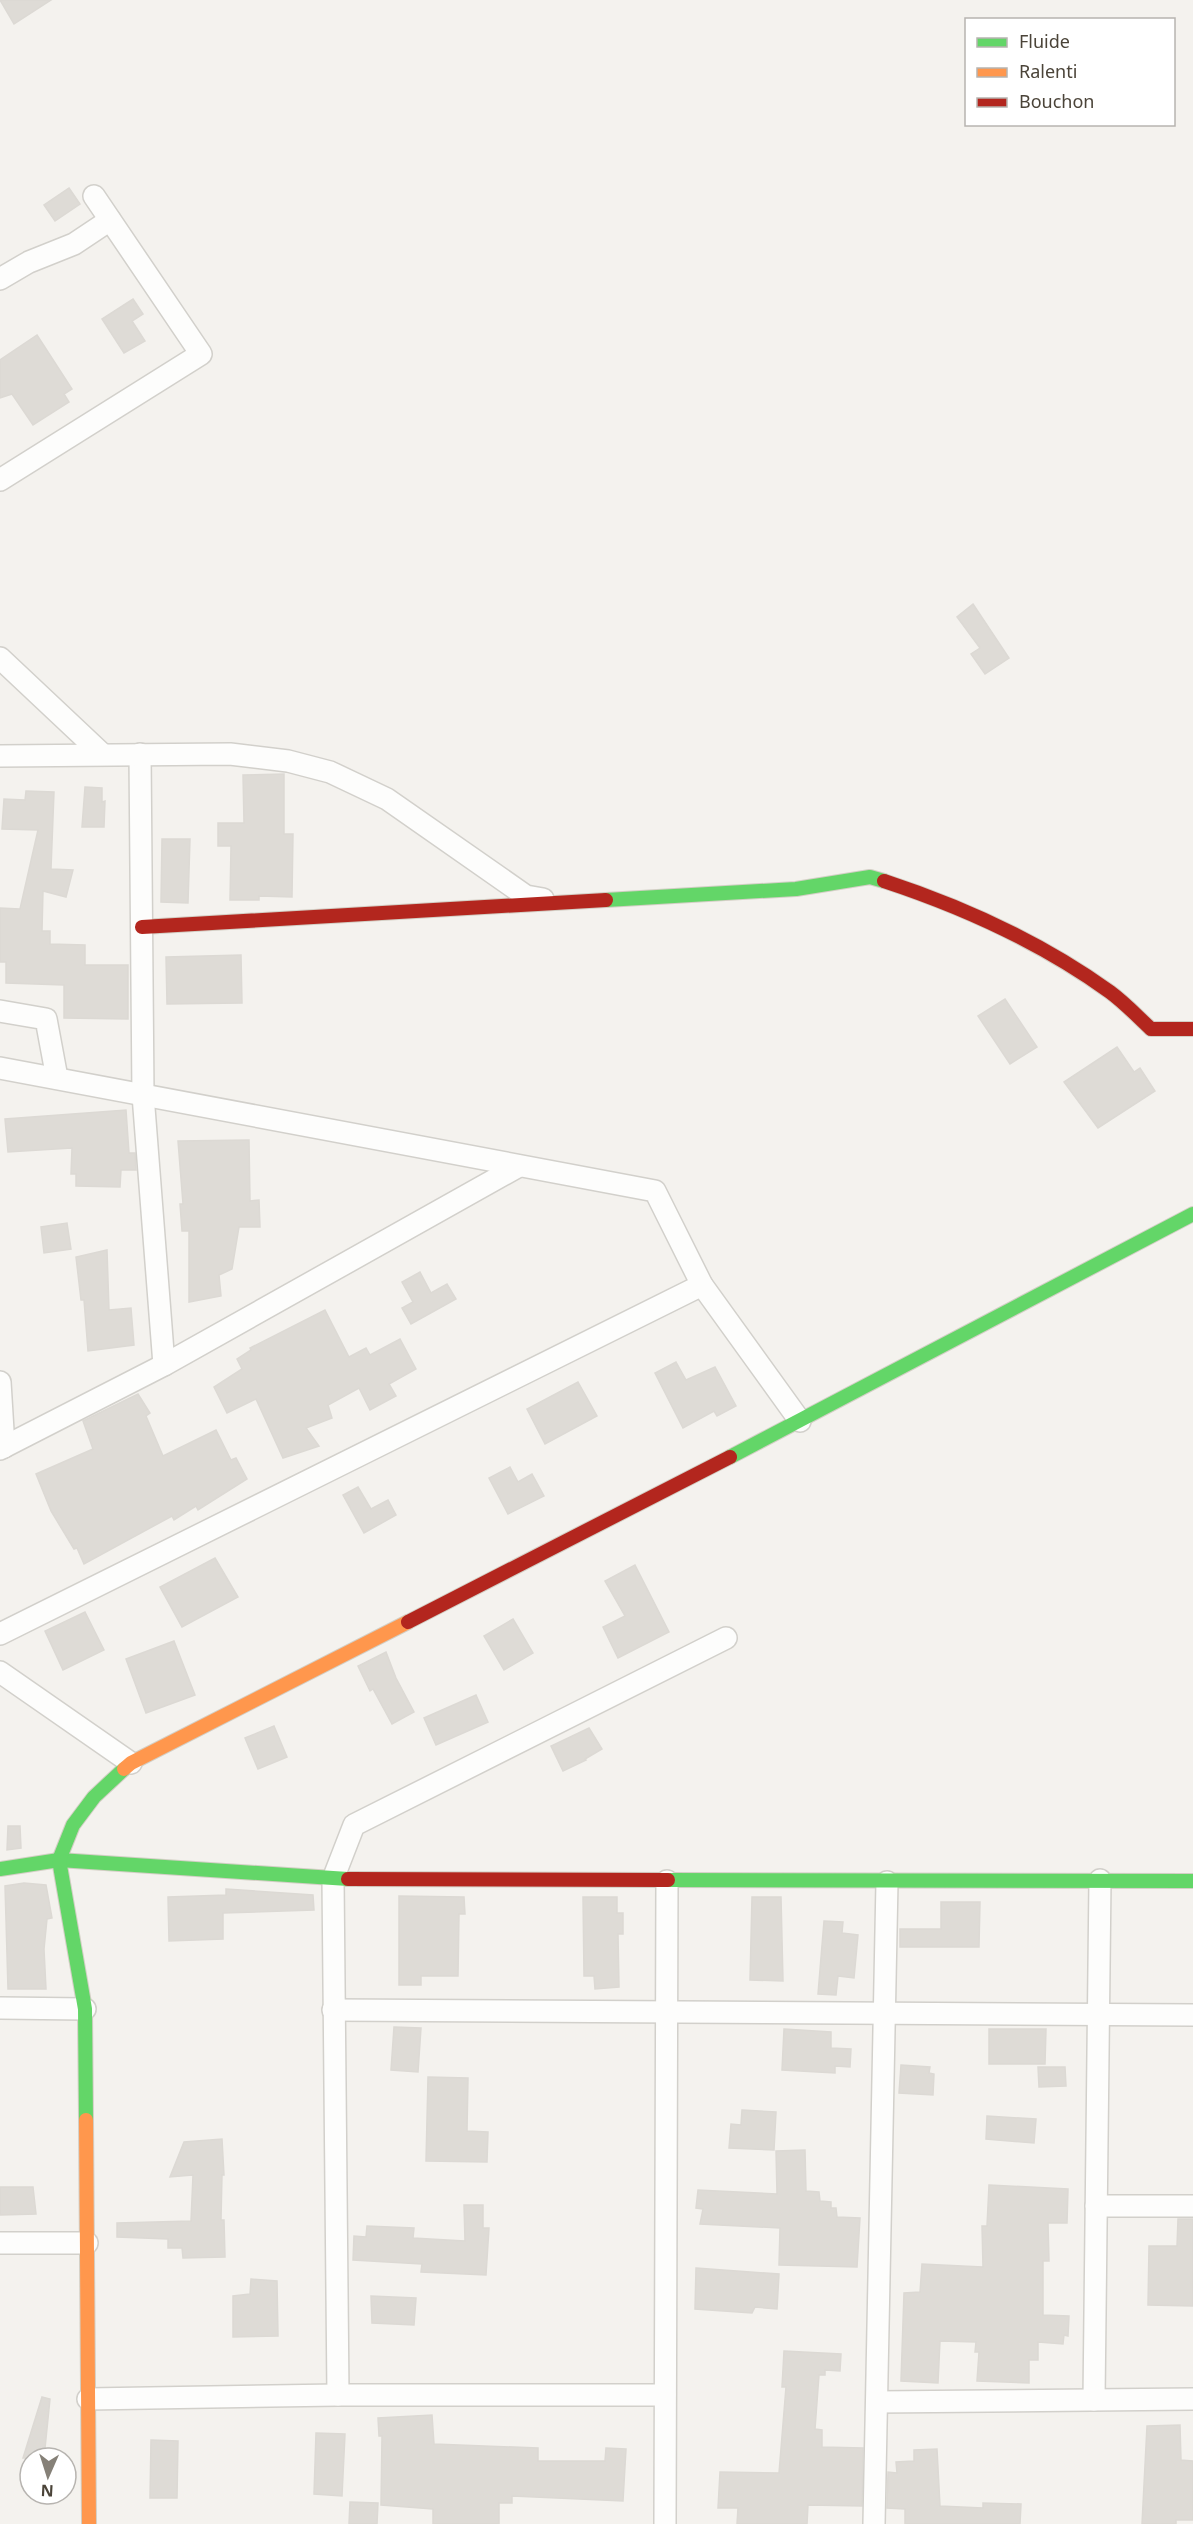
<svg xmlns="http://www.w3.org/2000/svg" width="1193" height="2524" font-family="'Noto Sans',sans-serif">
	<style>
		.building { fill: #dedbd6; stroke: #dcd9d4; stroke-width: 1.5 }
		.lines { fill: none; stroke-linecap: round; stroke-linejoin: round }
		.street-casing { stroke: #d2d0cb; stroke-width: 24 }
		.fast-casing { stroke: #d3cfc5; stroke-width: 16 }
		.slow-casing { stroke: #d3cfc5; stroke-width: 16 }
		.jam-casing { stroke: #d3cfc5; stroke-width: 16 }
		.street { stroke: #fdfdfc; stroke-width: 21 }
		.fast { stroke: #63d668; stroke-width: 14 }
		.slow { stroke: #ff974d; stroke-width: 14 }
		.jam { stroke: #b3261e; stroke-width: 14 }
	</style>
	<rect width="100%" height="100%" fill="#f4f2ee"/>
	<g class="building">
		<polygon points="0,0 51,0 14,24"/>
		<polygon points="69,188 80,204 55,221 44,205"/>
		<polygon points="133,299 143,314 132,321 145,341 124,353 102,319"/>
		<polygon points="37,335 72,389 64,394 69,402 33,425 12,394 0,398 0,360"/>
		<polygon points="973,604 1009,658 985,674 971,654 980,648 957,617"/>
		<polygon points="284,774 284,834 293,834 292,897 259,896 259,900 230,900 231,846 218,846 218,823 244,823 243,775"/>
		<polygon points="85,787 102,788 102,802 105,801 104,827 82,827"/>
		<polygon points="26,791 54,792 51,869 73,870 66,897 43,891 42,931 50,931 50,944 85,945 85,965 128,965 128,1019 64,1018 64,985 6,983 6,962 0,962 0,908 20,909 38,830 2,829 4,799 25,800"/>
		<polygon points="162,839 190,839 188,903 161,902"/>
		<polygon points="241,955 242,1003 167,1004 166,957"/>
		<polygon points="1005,999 1037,1047 1010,1064 978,1016"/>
		<polygon points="1117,1047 1134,1072 1140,1068 1155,1091 1098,1128 1064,1082"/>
		<polygon points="126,1110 129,1153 135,1153 136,1170 121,1170 120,1187 76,1186 76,1174 71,1174 72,1148 8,1152 5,1119"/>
		<polygon points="249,1140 250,1201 259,1200 260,1227 239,1227 232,1269 219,1275 221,1296 189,1302 189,1231 182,1231 180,1204 183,1204 178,1141"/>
		<polygon points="67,1223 71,1249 44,1253 41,1227"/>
		<polygon points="107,1250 109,1310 131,1308 134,1345 88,1351 84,1300 81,1300 76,1257"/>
		<polygon points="420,1272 431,1293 447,1284 456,1299 411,1324 402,1308 413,1302 402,1282"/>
		<polygon points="325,1310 349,1357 366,1348 370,1355 400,1339 416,1369 389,1384 396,1396 370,1410 359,1388 328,1405 332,1418 306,1428 319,1446 283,1458 256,1399 227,1413 214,1387 242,1369 237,1359 251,1350 250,1348"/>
		<polygon points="676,1362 686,1380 715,1367 736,1406 717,1416 714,1411 683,1428 655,1373"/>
		<polygon points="578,1382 597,1416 545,1444 527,1409"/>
		<polygon points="138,1394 150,1413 146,1416 163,1456 216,1430 231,1460 236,1458 247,1479 198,1510 196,1506 174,1520 172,1516 84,1564 77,1548 74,1549 51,1511 36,1474 93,1449 83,1421"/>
		<polygon points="510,1467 518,1482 532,1474 544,1496 508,1514 489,1478"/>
		<polygon points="358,1487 371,1509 388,1500 396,1515 364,1533 343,1495"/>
		<polygon points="215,1558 238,1597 182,1627 160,1587"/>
		<polygon points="635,1565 669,1632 618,1658 603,1627 625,1616 605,1581"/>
		<polygon points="85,1612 104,1650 63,1670 45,1631"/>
		<polygon points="513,1619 533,1653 504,1670 484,1636"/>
		<polygon points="174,1641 195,1695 146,1713 126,1659"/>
		<polygon points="386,1652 396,1678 414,1712 392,1724 373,1689 370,1691 358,1666"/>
		<polygon points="476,1695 488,1722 436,1745 424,1718"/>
		<polygon points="274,1726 287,1757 258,1769 245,1738"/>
		<polygon points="589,1728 602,1749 585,1759 586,1760 563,1771 551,1746"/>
		<polygon points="8,1826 20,1826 21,1848 7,1850"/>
		<polygon points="24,1883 46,1885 52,1918 47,1919 44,1949 46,1989 8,1989 5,1886"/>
		<polygon points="226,1889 313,1895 314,1910 223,1913 223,1939 169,1941 168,1897 226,1895"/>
		<polygon points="399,1896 464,1897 465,1914 459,1914 458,1976 421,1976 421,1985 399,1985"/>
		<polygon points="583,1897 617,1897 617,1913 623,1913 623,1934 618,1934 619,1987 595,1989 594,1976 584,1976"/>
		<polygon points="752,1897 781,1897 783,1981 750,1980"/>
		<polygon points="941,1902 980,1902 979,1947 900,1947 900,1929 941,1929"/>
		<polygon points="824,1921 843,1922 842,1933 858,1935 854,1978 838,1976 836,1995 818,1994"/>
		<polygon points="394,2027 421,2028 418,2072 391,2070"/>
		<polygon points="784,2029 831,2032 831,2048 851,2049 850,2067 835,2066 835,2073 782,2070"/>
		<polygon points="989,2029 1046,2029 1045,2064 989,2064"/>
		<polygon points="901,2065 930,2067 929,2073 934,2074 933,2095 899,2093"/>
		<polygon points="1038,2067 1065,2067 1066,2086 1039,2087"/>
		<polygon points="428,2077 468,2078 467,2131 488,2132 487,2162 426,2161"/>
		<polygon points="742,2110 776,2112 774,2150 729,2148 731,2124 741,2125"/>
		<polygon points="987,2116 1036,2119 1034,2143 986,2139"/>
		<polygon points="222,2139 224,2175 222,2175 221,2220 224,2220 225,2257 183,2258 182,2248 168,2248 168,2239 117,2237 117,2223 191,2221 193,2175 170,2177 184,2142"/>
		<polygon points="805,2150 806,2191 819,2192 820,2201 831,2202 831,2208 836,2208 837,2217 860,2218 857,2267 779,2265 780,2228 700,2224 703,2209 696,2208 698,2190 777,2194 776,2151"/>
		<polygon points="989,2185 1068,2189 1067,2223 1048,2223 1049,2261 1043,2261 1043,2315 1069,2316 1068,2336 1064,2335 1063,2344 1038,2342 1038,2360 1029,2360 1029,2383 977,2381 979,2352 975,2352 976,2342 940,2341 938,2383 901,2381 904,2293 920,2292 922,2264 983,2267 982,2226 987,2226"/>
		<polygon points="0,2187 33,2187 36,2214 0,2215"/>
		<polygon points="464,2205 483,2205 483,2228 489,2228 486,2275 421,2272 422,2264 353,2260 354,2236 366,2237 367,2226 414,2228 413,2238 465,2241"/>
		<polygon points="1178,2219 1193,2219 1193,2306 1148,2305 1149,2246 1177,2246"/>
		<polygon points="696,2268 779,2274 777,2309 755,2307 752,2313 695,2309"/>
		<polygon points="251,2279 277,2281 278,2336 233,2337 233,2296 250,2294"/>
		<polygon points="371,2296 416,2298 414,2325 372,2323"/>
		<polygon points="784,2351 841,2354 840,2371 825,2370 825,2375 819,2375 815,2429 822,2430 822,2447 863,2448 862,2506 808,2505 807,2524 737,2524 738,2508 718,2508 720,2472 779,2473 786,2387 782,2387"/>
		<polygon points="42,2397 50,2399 44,2458 23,2458"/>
		<polygon points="432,2415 434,2444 538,2448 538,2461 605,2461 606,2448 626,2449 623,2501 512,2496 512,2503 499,2503 499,2524 433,2524 433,2509 381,2505 382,2436 379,2436 378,2418"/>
		<polygon points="1180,2425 1181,2460 1193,2461 1193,2520 1176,2520 1176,2524 1142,2524 1147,2426"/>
		<polygon points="316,2433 345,2434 342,2496 314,2494"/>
		<polygon points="151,2440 178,2441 177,2498 150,2498"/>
		<polygon points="937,2449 940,2506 983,2508 983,2503 1021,2504 1020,2524 905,2524 905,2509 887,2508 888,2472 897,2473 896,2462 914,2461 914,2450"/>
		<polygon points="350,2502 378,2503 377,2524 349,2524"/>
	</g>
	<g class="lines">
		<g class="street-casing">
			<g id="street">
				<polyline points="0,279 29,262 74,244 110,220"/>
				<polyline points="0,480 201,354 94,196"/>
				<polyline points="0,658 102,754"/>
				<polyline points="140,754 143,1095 164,1365"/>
				<polyline points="0,756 230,754 288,761 330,772 387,799 526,896 543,899"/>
				<polyline points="0,1011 46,1019 57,1078"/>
				<polyline points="0,1068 655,1191 702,1285 800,1421"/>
				<polyline points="0,1382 4,1447"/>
				<polyline points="0,1449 164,1365 519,1166"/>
				<polyline points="0,1634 702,1285"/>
				<polyline points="0,1672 131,1763"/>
				<polyline points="0,2008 85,2009"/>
				<polyline points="333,2010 1193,2015"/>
				<polyline points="1096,2206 1193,2206"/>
				<polyline points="0,2243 87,2243"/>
				<polyline points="338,2395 333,1879 354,1825 726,1638"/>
				<polyline points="88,2399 338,2395 665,2395"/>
				<polyline points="1094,2400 1100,1880"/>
				<polyline points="877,2402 1193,2399"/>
				<polyline points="665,2524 667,1881"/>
				<polyline points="874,2524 887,1882"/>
			</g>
		</g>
		<g class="fast-casing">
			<g id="fast">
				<polyline points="606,900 796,889 870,877 884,881"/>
				<polyline points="730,1457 1193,1214"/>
				<polyline points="0,1869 59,1860 348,1879"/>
				<polyline points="668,1880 1193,1881"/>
				<polyline points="86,2120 85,2009 59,1860 73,1825 94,1797 124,1769"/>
			</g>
		</g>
		<g class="slow-casing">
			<g id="slow">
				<polyline points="124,1769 131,1763 408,1622"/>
				<polyline points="86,2120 89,2524"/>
			</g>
		</g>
		<g class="jam-casing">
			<g id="jam">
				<path d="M 884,881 C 963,907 1042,943 1110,992 C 1125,1003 1138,1017 1151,1029 L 1193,1029"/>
				<polyline points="142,927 606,900"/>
				<polyline points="408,1622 730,1457"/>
				<polyline points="348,1879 668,1880"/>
			</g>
		</g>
		<use href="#street" class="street"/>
		<use href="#fast" class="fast"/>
		<use href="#slow" class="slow"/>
		<use href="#jam" class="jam"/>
	</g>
	<rect x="965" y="18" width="210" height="108" fill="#ffffff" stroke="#b7b4b0" stroke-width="1.5"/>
	<rect x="977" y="38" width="30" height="9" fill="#63d668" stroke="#b7b4b0" stroke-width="1.5"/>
	<text x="1019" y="48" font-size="18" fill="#4b4439">Fluide</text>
	<rect x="977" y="68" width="30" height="9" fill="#ff974d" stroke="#b7b4b0" stroke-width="1.5"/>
	<text x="1019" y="78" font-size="18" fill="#4b4439">Ralenti</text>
	<rect x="977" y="98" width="30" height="9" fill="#b3261e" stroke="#b7b4b0" stroke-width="1.5"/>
	<text x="1019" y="108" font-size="18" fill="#4b4439">Bouchon</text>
	<g transform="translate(48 2476) rotate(183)"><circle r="28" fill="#ffffff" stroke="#b7b4b0" stroke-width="1.5"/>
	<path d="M0-4.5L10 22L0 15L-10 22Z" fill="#868178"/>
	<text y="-9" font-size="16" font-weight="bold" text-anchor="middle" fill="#4b4439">N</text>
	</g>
</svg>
